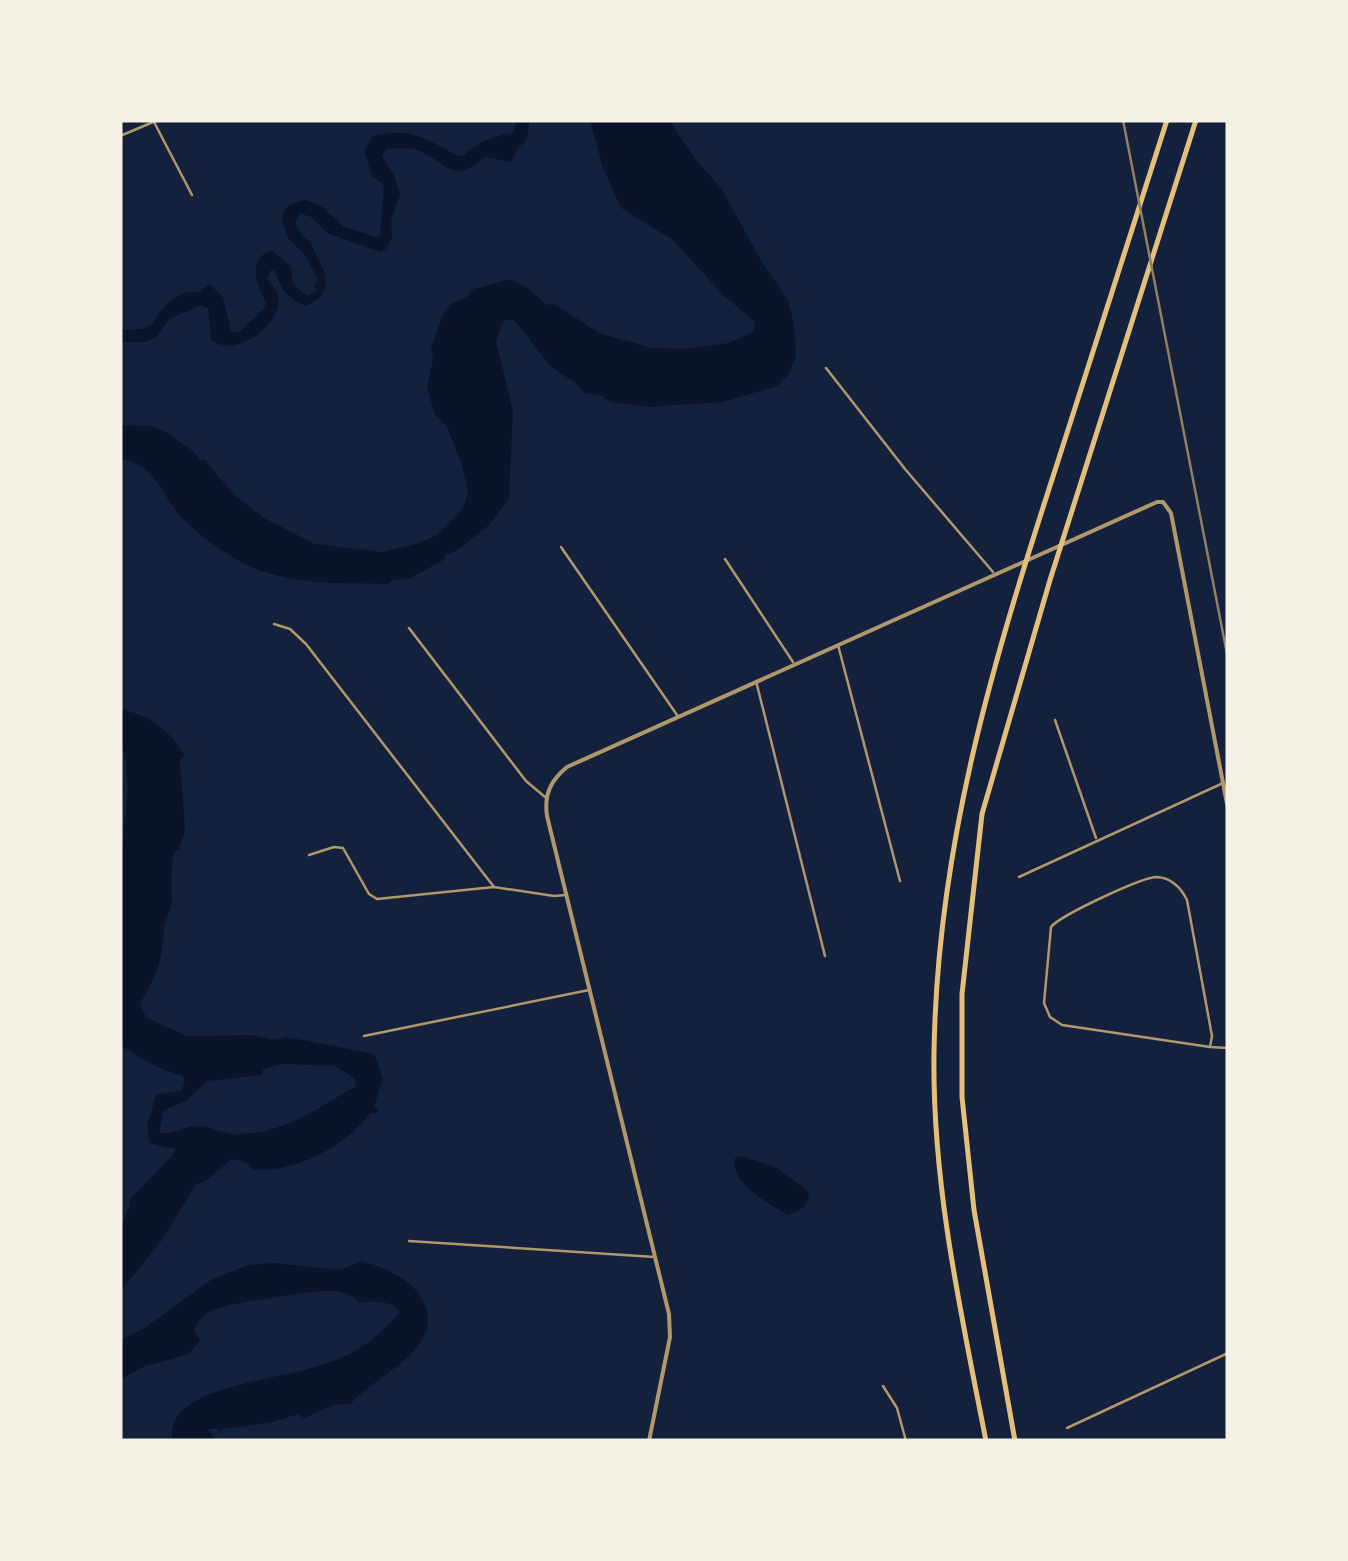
<svg xmlns="http://www.w3.org/2000/svg" width="1348" height="1561" font-family="Overpass,sans-serif">
	<style>
		.water { fill: #0b132b; fill-rule: evenodd }
		.lines { fill: none; stroke-linecap: round; stroke-linejoin: round }
		.minor { stroke: #b1986c; stroke-width: 2.5 }
		.tertiary { stroke: #b1986c; stroke-width: 4 }
		.motorway { stroke: #e5c07b; stroke-width: 5 }
		.rail { stroke: #918062; stroke-width: 2.5 }
	</style>
	<rect width="100%" height="100%" fill="#14213d"/>
	<g class="water">
		<path d="M 514,120 L 530,120 L 526,141 L 519,147 L 511,162 L 485,157 C 453,185 448,164 420,151 C 411,147 396,149 386,149 L 382,157 L 394,175 L 400,194 L 391,222 L 392,238 L 386,249 L 380,252 L 327,233 L 311,217 L 300,213 L 295,224 C 299,234 304,236 311,243 C 314,248 315,254 318,259 C 330,279 330,296 306,306 C 288,299 281,290 275,271 L 271,270 L 267,279 C 269,281 277,291 277,293 C 288,319 238,361 211,340 L 208,308 L 201,305 L 169,319 L 156,337 L 146,342 L 120,342 L 120,330 L 144,329 L 154,323 C 160,306 181,288 200,292 L 209,284 L 223,297 L 231,331 L 238,333 L 264,309 L 266,302 C 256,284 247,260 271,250 L 292,267 C 291,282 294,287 307,296 L 317,291 L 314,286 L 318,280 L 306,256 L 288,238 L 282,221 L 284,210 L 292,203 L 306,200 L 321,206 L 343,226 L 375,237 L 380,235 L 384,185 L 372,176 L 364,151 L 373,136 C 402,130 412,132 440,146 C 449,150 453,155 463,156 C 477,142 493,136 513,133 L 516,126 Z"/>
		<path d="M 590,120 L 669,120 L 696,160 L 721,188 L 763,264 L 788,300 L 794,325 L 796,356 L 789,374 L 777,386 L 723,402 L 648,407 L 610,402 L 603,396 L 584,393 L 577,384 L 551,367 L 514,320 L 504,320 L 496,341 L 513,412 L 509,498 L 489,525 L 456,551 L 445,555 L 445,559 L 411,578 L 393,580 L 388,584 C 344,583 298,585 256,569 C 230,558 205,540 185,521 C 163,501 156,460 120,460 L 120,425 L 150,426 L 166,432 L 193,451 L 200,460 L 205,460 L 234,495 L 264,518 L 315,544 L 382,552 L 419,543 L 437,535 L 463,509 L 468,491 L 462,464 L 446,425 L 435,415 L 427,387 L 433,359 L 431,348 L 443,314 L 453,303 L 468,296 L 473,289 L 511,279 L 528,288 L 547,305 L 554,304 L 601,334 L 653,348 L 683,349 L 729,343 L 753,332 L 755,322 L 724,296 L 673,240 L 621,208 L 603,168 Z"/>
		<path d="M 120,709 C 151,716 168,728 184,755 L 180,761 L 185,830 L 179,850 L 174,852 C 171,869 171,885 172,899 C 173,907 165,919 164,929 C 161,966 158,972 140,1004 L 146,1017 L 186,1036 L 252,1035 L 274,1040 L 287,1037 L 374,1054 L 383,1078 L 374,1107 L 378,1110 L 376,1114 L 371,1113 C 342,1148 299,1171 254,1170 L 247,1163 L 232,1159 L 204,1182 L 196,1184 L 162,1240 L 120,1292 L 120,1225 L 130,1206 L 129,1200 L 172,1156 L 175,1149 L 149,1143 L 147,1125 L 156,1095 L 181,1091 L 185,1082 L 182,1075 C 159,1071 138,1056 120,1045 L 120,864 L 128,789 L 125,754 L 120,748 ZM 284,1064 L 335,1066 L 355,1079 L 356,1086 C 316,1109 283,1135 234,1134 C 222,1133 209,1126 197,1126 C 184,1126 174,1135 159,1133 L 164,1110 L 187,1100 L 207,1081 L 262,1075 L 263,1069 Z"/>
		<path d="M 742,1156 L 775,1167 L 807,1190 L 809,1198 L 803,1208 L 788,1215 C 768,1203 730,1183 735,1158 Z"/>
		<path d="M 362,1261 C 386,1268 415,1280 425,1305 C 442,1351 374,1376 351,1404 L 333,1405 L 304,1418 L 298,1414 L 273,1422 L 223,1429 L 219,1433 L 218,1429 L 208,1429 L 215,1441 L 172,1441 C 170,1429 175,1415 186,1407 C 228,1377 305,1379 353,1352 C 371,1342 387,1327 400,1312 C 390,1300 375,1301 360,1303 C 356,1297 346,1293 335,1291 C 319,1289 222,1304 209,1312 C 202,1316 198,1322 194,1330 L 200,1341 L 189,1354 L 143,1367 L 120,1380 L 120,1340 L 140,1331 L 211,1280 L 248,1265 L 274,1263 L 340,1270 Z"/>
	</g>
	<g class="lines">
		<g class="minor">
			<polyline points="154,122 192,195"/>
			<polyline points="120,136 158,120"/>
			<polyline points="826,368 905,469 993,572"/>
			<polyline points="561,547 677,715"/>
			<polyline points="725,559 793,662"/>
			<polyline points="274,624 290,629 306,644 494,887"/>
			<polyline points="409,628 526,781 545,797"/>
			<polyline points="838,645 900,881"/>
			<polyline points="756,681 825,956"/>
			<polyline points="1055,720 1096,838"/>
			<polyline points="309,855 334,847 343,848 369,894 377,899 494,887 554,896 566,895"/>
			<polyline points="1019,877 1221,784"/>
			<polyline points="364,1036 589,990"/>
			<path d="M 1210,1047 L 1212,1036 L 1187,900 C 1181,888 1172,878 1157,877 C 1142,877 1061,915 1051,927 L 1044,1003 L 1050,1017 L 1062,1025 L 1210,1047 L 1228,1048"/>
			<polyline points="409,1241 655,1257"/>
			<polyline points="883,1386 897,1408 906,1441"/>
			<polyline points="1067,1428 1228,1353"/>
		</g>
		<path class="tertiary" d="M 649,1441 L 670,1337 L 669,1314 L 547,816 C 544,795 550,781 567,767 L 1157,502 L 1163,502 L 1171,513 L 1228,809"/>
		<g class="motorway">
			<path d="M 986,1441 C 961,1313 932,1184 934,1053 C 937,843 995,655 1059,458 C 1095,345 1131,233 1167,120"/>
			<polyline points="1015,1441 974,1210 962,1097 962,994 982,814 1050,580 1196,120"/>
		</g>
		<polyline class="rail" points="1123,120 1228,659"/>
	</g>
	<rect width="1348" height="1561" fill="none" stroke="#f6f1e7" stroke-width="245"/>
</svg>
